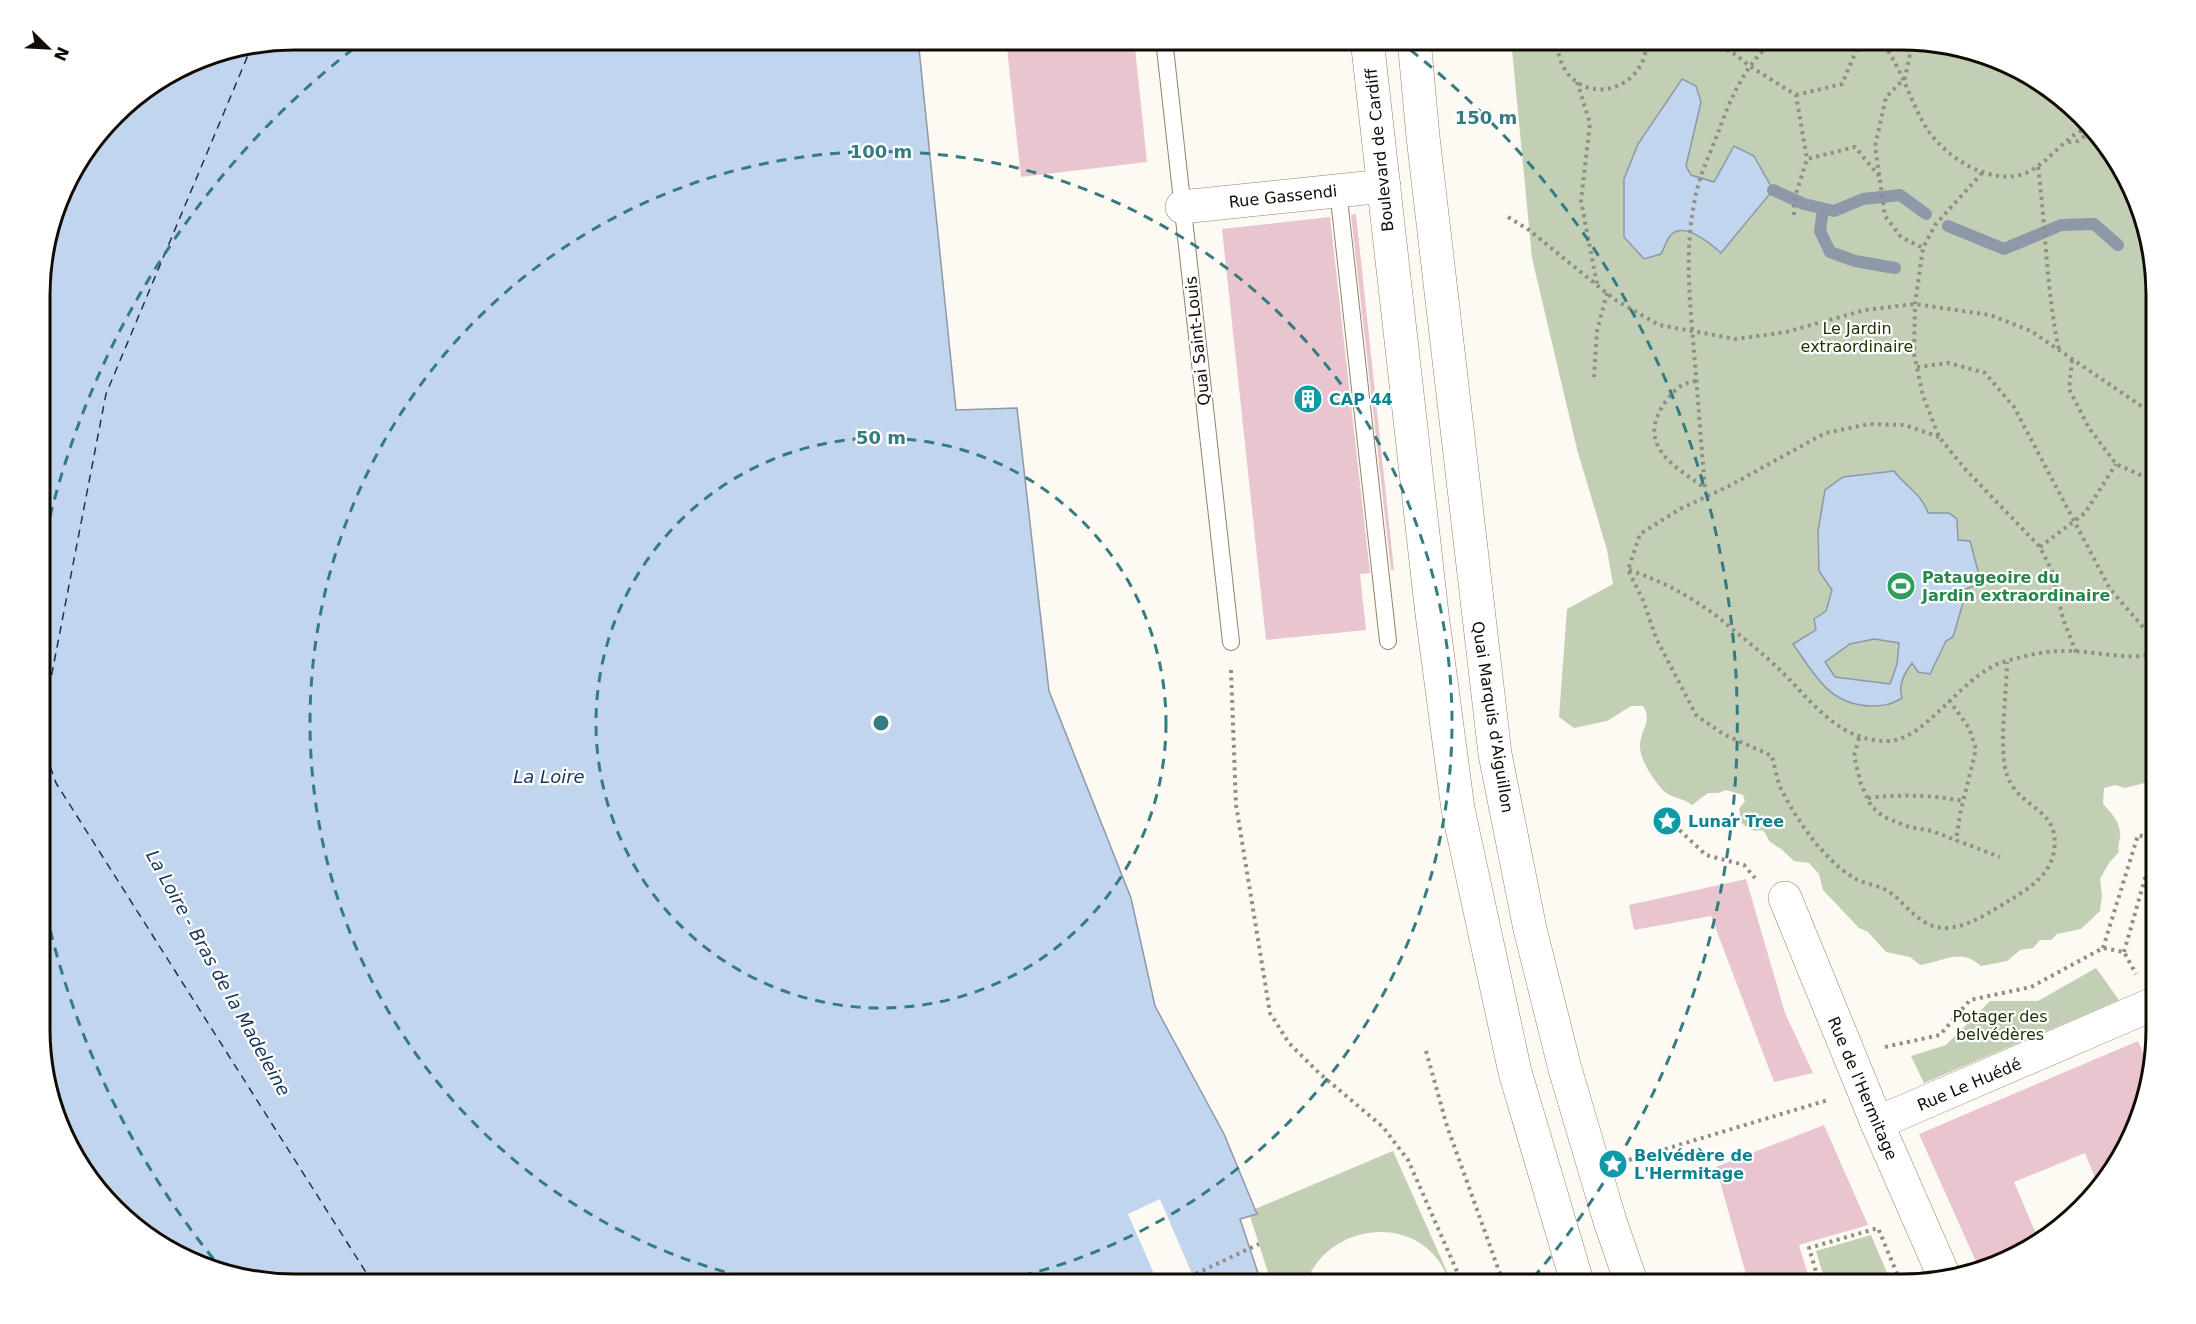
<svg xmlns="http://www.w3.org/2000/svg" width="2196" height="1324" font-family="'DejaVu Sans',sans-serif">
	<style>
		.green { fill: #c2cfb4 }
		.water { fill: #c2d5ee; stroke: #8d98a8; stroke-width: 1.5; fill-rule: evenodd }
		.pier { fill: #fdf9f3 }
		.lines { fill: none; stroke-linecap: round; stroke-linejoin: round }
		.stream { stroke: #8d98a8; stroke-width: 12 }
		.ferry { stroke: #183457; stroke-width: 1.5; stroke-dasharray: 8 6; stroke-linecap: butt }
		.building { fill: #e9c5d0 }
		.service-casing { stroke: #948168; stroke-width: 18 }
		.minor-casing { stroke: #948168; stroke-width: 34 }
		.primary-casing { stroke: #948168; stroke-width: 34 }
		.path { stroke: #928d86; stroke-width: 4; stroke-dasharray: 3 4.5; stroke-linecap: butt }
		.service { stroke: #fff; stroke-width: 16 }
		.minor { stroke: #fff; stroke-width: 33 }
		.primary { stroke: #fff; stroke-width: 33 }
		.ring { fill: none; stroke: #347c81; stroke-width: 3; stroke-dasharray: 10 8 }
		.labels { text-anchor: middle; stroke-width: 4.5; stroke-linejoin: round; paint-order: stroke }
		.street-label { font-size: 16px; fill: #110b03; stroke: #fff }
		.park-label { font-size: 16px; fill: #213204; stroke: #fff }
		.culture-label { font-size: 16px; font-weight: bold; fill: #0d838f; stroke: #fff; text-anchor: start }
		.leisure-label { font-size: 16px; font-weight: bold; fill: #27864d; stroke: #fff; text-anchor: start }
		.water-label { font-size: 18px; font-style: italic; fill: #183457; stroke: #fff }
		.rim { fill: none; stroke: #110b03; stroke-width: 3 }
		.centre { fill: #347c81; stroke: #fff; stroke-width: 3 }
		.ring-label { font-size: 18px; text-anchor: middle; font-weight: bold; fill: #347c81; stroke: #fff; stroke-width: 4.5; stroke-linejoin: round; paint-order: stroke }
	</style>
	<rect width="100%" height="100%" fill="#fdf9f3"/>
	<g class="green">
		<path d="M 1511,39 L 1902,39 L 1968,48 L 2030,73 L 2082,114 L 2123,166 L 2156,277 L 2156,780 L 2125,788 L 2115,785 L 2104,788 L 2103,804 C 2111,813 2119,820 2120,833 C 2121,839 2117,845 2119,852 L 2109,863 L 2100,879 L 2102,895 L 2100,911 L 2081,929 L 2057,934 L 2051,940 L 2040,940 L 2033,948 L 2020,950 L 2007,961 L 1981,966 C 1959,947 1944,962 1920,965 L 1910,957 L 1886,952 L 1868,932 L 1859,928 L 1823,890 L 1819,874 L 1809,863 L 1794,861 L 1781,849 L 1770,842 L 1763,830 L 1755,831 L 1742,824 L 1739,809 L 1745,801 L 1743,795 L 1726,790 L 1718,793 L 1708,793 L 1692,805 C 1682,797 1668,798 1660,787 C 1652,776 1640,761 1640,746 C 1640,731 1653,720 1643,706 L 1631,706 L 1607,721 L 1574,728 L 1559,717 L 1567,609 L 1613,584 L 1607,550 L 1577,449 L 1532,258 Z"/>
		<polygon points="2096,968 2119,1000 1924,1083 1911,1056 1946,1045 1990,1001 2038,1001"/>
		<path d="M 1393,1151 L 1453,1285 L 1450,1285 C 1430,1212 1329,1217 1305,1285 L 1272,1285 L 1250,1216 L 1257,1214 L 1255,1209 Z"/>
		<polygon points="1871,1235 1888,1275 1853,1284 1826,1284 1816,1251"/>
	</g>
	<g class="water">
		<polygon points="295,39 918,39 956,410 1017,408 1049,691 1131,898 1155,1006 1224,1134 1257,1214 1240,1219 1262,1285 294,1285 228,1276 166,1251 82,1171 41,1063 41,261 66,181 126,103 197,58"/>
		<path d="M 1682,79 L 1696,86 L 1701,102 L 1686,166 L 1691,175 L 1714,182 L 1734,146 L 1754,156 L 1773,190 L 1721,253 C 1711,244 1683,220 1670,236 C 1666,241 1664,249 1661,254 L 1644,259 L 1624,237 L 1624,179 L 1638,144 Z"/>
		<path d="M 1894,471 C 1905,486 1922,494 1928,513 L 1949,513 L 1957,519 L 1958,540 L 1970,541 L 1981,582 L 1964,590 L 1963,603 L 1953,637 L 1946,641 L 1930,674 L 1918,672 L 1912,663 C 1904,674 1898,685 1902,698 C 1890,705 1884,706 1871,706 C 1829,705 1815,675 1793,644 L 1816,630 L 1814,619 L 1826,611 L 1832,590 L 1819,571 L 1818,531 L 1825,490 L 1843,477 ZM 1874,639 L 1899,643 L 1897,664 L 1890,684 L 1835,677 L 1825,662 L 1850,644 Z"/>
	</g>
	<polygon class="pier" points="1160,1199 1192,1274 1197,1285 1159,1285 1128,1214"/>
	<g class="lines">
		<g class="stream">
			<polyline points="1773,190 1804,204 1834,211 1863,199 1900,195 1926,214"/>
			<polyline points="1823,209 1820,231 1830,252 1855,261 1895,268"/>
			<polyline points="1948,226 2004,249 2061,225 2094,224 2118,245"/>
		</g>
		<g class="ferry">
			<polyline points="41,730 106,394 251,48"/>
			<polyline points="41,740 56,783 374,1285"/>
		</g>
	</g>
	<g class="building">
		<polygon points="1006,39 1134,39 1147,162 1021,177"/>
		<polygon points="1356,214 1394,570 1391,570 1351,215"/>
		<polygon points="1330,217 1370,573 1360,574 1366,630 1266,640 1222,229"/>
		<polygon points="1746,879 1785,1013 1813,1073 1774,1082 1711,916 1634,930 1629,905"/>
		<polygon points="2138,1041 2150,1068 2123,1158 2099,1188 2085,1153 2014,1182 2040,1243 2030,1251 1978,1266 1919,1134"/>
		<polygon points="1824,1125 1868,1225 1799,1245 1811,1285 1749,1285 1716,1167"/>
	</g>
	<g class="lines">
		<g class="service-casing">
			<g id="service">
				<polyline points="1164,39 1231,642"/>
				<polyline points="1338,190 1388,641"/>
			</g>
		</g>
		<g class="minor-casing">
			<g id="minor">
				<polyline points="1182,207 1384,186"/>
				<polyline points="1785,898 1877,1123 1944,1276"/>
				<polyline points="1877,1123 2153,1004 2156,1012"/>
			</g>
		</g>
		<g class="primary-casing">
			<g id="primary">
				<polyline points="1367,39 1432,614 1458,809 1515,1072 1578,1285"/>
				<polyline points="1414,39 1423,137 1495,754 1530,929 1565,1069 1610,1221 1632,1285"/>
			</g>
		</g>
		<g class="path">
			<path d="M 1554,39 C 1558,51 1560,64 1568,74 C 1597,108 1650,81 1646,39"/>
			<polyline points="1675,39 1731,51 1751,67 1796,95 1807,159"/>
			<polyline points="1702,39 1704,45"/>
			<path d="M 1879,39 C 1902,66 1909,100 1927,129 C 1945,157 1991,187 2026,173 C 2049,163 2063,138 2085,129 L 2086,135 L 2078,141 L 2068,142"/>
			<polyline points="1913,40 1905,78 1886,97 1875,146 1885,216 1901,237 1923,248"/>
			<polyline points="1577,82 1590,123 1581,201 1597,284"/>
			<polyline points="1796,95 1842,84 1861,39"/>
			<polyline points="2086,132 2093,128"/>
			<path d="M 2038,167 C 2046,228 2046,289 2059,350"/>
			<polyline points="1982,173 1935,225 1923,248 1915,304 1914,354 1923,396 1939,437 1966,470 2040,547 2052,571 2063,619 2076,652"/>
			<polyline points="1794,215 1794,200 1807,159 1855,147 1879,176"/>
			<polyline points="1508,217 1529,230 1614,299 1659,325 1736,339 1786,332 1865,310 1915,304 1990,315 2031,331 2156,416"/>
			<polyline points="2072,360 2069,389 2089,428 2116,464 2156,482"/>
			<polyline points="1917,367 1949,363 1985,373 2014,407 2110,589 2156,642"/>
			<polyline points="1594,377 1597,331 1607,293"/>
			<path d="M 1696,381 C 1682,383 1675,389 1666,401 C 1635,444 1672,465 1705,488 C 1701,443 1698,398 1694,352 C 1690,301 1684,250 1695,199 C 1699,175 1711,152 1719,130 C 1731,97 1747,61 1776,39"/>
			<path d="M 1939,437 L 1905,425 L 1869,424 L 1825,433 L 1729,486 L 1680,509 L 1640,534 L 1628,570 L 1643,600 L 1656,638 L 1696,715 L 1723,734 L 1772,756 C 1775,767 1777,781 1782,791 C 1798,822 1824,860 1854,878 C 1864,884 1878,885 1888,891 C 1908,905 1920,929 1948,928 C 1970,926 1992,911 2010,900 C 2027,890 2048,876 2053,856 C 2064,807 2020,812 2007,775 C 1998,748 2007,692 2007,662"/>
			<polyline points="2040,547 2085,513 2116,464"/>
			<path d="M 1629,570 C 1665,582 1694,598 1724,622 C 1742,637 1762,653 1779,669 C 1812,701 1838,742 1889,741 C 1927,739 1962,675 2003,662 C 2021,657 2042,651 2061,651 C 2093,650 2125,661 2156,654"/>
			<polyline points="1231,670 1236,805 1270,1013 1289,1043 1319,1073 1383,1127 1408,1160 1463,1285"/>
			<polyline points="1949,700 1969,728 1976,749 1960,814 1956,841"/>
			<polyline points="1859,738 1854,756 1861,784 1871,806 1884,817 1909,827 1932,831 2000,857"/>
			<path d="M 1868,798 C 1901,794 1930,795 1964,801"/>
			<polyline points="1674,825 1706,855 1744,865 1755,878"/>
			<polyline points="2103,948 2138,835 2156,840"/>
			<polyline points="2124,952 2156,840"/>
			<polyline points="1885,1047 1940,1035 1970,1000 2031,987 2103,948 2124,952 2136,974"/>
			<polyline points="1426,1051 1447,1126 1504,1285"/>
			<polyline points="1629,1160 1828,1100"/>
			<polyline points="1189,1277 1259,1244"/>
			<polyline points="1867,1284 1899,1276"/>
			<polyline points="1820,1285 1809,1248 1878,1228 1898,1276"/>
		</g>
		<use href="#service" class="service"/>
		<use href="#minor" class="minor"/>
		<use href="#primary" class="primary"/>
	</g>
	<g class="ring">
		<circle cx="881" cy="723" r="285"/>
		<path d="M777 1284A571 571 0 1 1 985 1284"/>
		<path d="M225 1273A856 856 0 0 1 42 894M42 552A856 856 0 0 1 366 39M1396 39A856 856 0 0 1 1527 1285"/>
	</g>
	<defs>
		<g id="building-disc" transform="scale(1.5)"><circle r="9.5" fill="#0f9aa8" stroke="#fff"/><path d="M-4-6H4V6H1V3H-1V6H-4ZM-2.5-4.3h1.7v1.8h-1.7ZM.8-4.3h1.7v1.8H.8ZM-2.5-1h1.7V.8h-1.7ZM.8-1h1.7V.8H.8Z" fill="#fff"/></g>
		<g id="stadium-disc" transform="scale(1.5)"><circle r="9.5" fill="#2e9e5b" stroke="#fff"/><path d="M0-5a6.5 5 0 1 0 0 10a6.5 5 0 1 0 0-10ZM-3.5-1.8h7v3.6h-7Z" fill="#fff"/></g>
		<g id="sight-disc" transform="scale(1.5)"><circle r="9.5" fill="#0f9aa8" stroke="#fff"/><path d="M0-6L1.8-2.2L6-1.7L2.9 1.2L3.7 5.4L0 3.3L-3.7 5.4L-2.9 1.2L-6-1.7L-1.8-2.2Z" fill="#fff"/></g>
	</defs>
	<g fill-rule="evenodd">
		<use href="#building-disc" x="1308" y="399"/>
		<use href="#stadium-disc" x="1901" y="586"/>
		<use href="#sight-disc" x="1667" y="821"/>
		<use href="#sight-disc" x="1613" y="1164"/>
	</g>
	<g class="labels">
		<g class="street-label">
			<text transform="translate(1379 150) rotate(-96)" y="6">Boulevard de Cardiff</text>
			<text transform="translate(1283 196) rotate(-6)" y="6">Rue Gassendi</text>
			<text transform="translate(1197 341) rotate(-96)" y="6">Quai Saint-Louis</text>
			<text transform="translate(1493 717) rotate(81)" y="6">Quai Marquis d'Aiguillon</text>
			<text transform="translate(1969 1084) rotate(-23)" y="6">Rue Le Huédé</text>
			<text transform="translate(1863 1088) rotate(67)" y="6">Rue de l'Hermitage</text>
		</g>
		<g class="park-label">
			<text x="1857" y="334">Le Jardin<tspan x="1857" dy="18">extraordinaire</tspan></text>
			<text x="2000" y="1022">Potager des<tspan x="2000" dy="18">belvédères</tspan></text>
		</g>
		<g class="culture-label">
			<text x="1329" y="405">CAP 44</text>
			<text x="1688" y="827">Lunar Tree</text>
			<text x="1634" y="1161">Belvédère de<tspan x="1634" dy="18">L'Hermitage</tspan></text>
		</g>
		<g class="leisure-label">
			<text x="1922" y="583">Pataugeoire du<tspan x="1922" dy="18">Jardin extraordinaire</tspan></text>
		</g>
		<g class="water-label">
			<text x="549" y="783">La Loire</text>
			<text transform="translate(218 973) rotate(61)" y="6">La Loire - Bras de la Madeleine</text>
		</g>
	</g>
	<path d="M0 0H2196V1324H0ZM295 50H1901A245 245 0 0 1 2146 295V1029A245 245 0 0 1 1901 1274H295A245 245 0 0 1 50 1029V295A245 245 0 0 1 295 50Z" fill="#fff" fill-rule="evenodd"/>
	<path class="rim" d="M295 50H1901A245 245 0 0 1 2146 295V1029A245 245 0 0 1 1901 1274H295A245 245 0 0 1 50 1029V295A245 245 0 0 1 295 50Z"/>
	<circle cx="881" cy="723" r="9" class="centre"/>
	<g class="ring-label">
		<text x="1486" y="124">150 m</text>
		<text x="881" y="158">100 m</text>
		<text x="881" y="444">50 m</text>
	</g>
	<g transform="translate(48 48) rotate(114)" stroke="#ffffff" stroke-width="4.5" paint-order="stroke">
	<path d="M0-4.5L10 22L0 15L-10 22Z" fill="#110b03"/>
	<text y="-9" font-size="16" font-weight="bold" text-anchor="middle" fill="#110b03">N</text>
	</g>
</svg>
